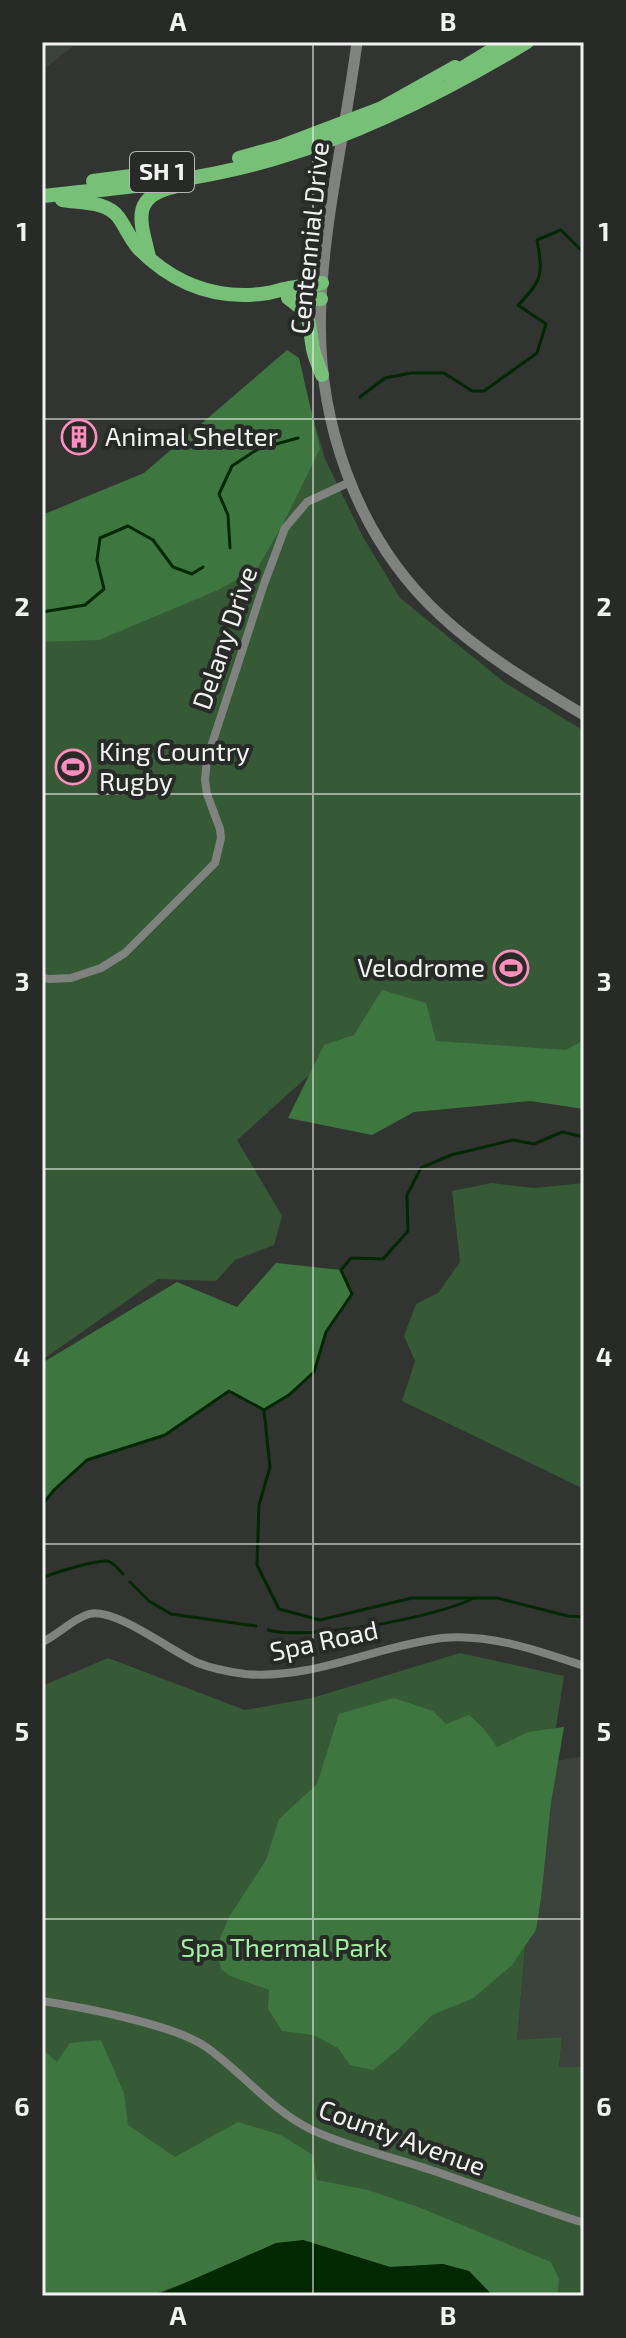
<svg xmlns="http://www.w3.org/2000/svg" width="626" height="2338" font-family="'Exo 2',sans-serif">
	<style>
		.built { fill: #3b413b }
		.green { fill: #365936 }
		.forest { fill: #3e763f }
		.water { fill: #002902 }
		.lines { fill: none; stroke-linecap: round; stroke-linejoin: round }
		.stream { stroke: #002902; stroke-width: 3 }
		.street { stroke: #808280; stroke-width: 8 }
		.secondary { stroke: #808280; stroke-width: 11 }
		.highway { stroke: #77c077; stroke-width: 14 }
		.grid { fill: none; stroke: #f1f2f1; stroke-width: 2; stroke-opacity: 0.55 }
		.labels { text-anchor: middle; stroke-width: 8; stroke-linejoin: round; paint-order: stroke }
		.shield { fill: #282a28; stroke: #b5b6b5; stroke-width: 2 }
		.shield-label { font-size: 24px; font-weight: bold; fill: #f1f2f1 }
		.street-label { font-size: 26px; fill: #f1f2f1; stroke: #282a28 }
		.poi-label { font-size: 26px; fill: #f1f2f1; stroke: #282a28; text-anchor: start }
		.park-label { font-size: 26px; fill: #a2f1a2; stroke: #282a28 }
		.neatline { fill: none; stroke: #f1f2f1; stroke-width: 3 }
		.grid-label { font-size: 26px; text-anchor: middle; font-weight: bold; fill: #f1f2f1 }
	</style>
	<rect width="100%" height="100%" fill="#323432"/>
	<g class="built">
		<polygon points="42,42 78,42 42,71"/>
		<polygon points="584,1756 584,2067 559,2067 562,2037 517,2041 529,1901 552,1762"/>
	</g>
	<g class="green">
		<polygon points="311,410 325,459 363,537 400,598 504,682 584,731 584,1054 355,1034 237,1140 282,1216 274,1245 235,1260 216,1281 158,1279 42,1360 42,525"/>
		<polygon points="492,1183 534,1188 584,1183 584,1489 402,1401 415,1361 404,1336 416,1304 438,1293 460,1262 452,1191"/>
		<polygon points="460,1653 564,1676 529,1901 517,2040 562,2037 559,2067 584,2067 584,2296 493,2296 469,2271 443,2264 390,2267 303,2240 149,2296 42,2296 42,1686 108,1658 245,1710 312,1698"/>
	</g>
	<g class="forest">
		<polygon points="287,350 299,358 320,449 282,526 257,569 218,590 99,640 42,642 42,515 144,473"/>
		<polygon points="382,990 426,1003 436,1041 566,1050 584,1040 584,1109 530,1101 414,1112 372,1135 288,1118 324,1045 354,1035"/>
		<polygon points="276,1263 341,1270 352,1294 326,1332 314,1372 289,1395 264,1410 229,1392 165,1435 87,1460 54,1490 42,1505 42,1363 177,1282 237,1307"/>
		<polygon points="394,1698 433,1711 446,1724 469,1715 484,1729 497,1747 528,1732 564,1727 551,1803 541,1898 536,1930 512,1965 472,1999 432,2015 399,2049 373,2070 350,2065 338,2048 313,2035 282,2031 268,2009 269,1990 230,1976 221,1969 216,1948 229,1917 266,1860 279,1819 317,1784 339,1714"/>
		<polygon points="101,2040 124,2093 128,2125 175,2157 238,2122 281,2135 313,2155 317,2180 368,2190 421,2208 551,2262 559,2279 557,2296 493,2296 469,2271 443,2264 390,2267 303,2240 149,2296 42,2296 42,2049 57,2062 70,2043"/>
	</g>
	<polygon class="water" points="303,2240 390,2267 443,2264 469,2271 493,2296 149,2296 162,2293 276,2243"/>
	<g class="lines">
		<g class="stream">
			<path d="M 360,397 L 385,378 L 411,373 L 444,373 L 472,391 L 484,391 L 537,353 L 546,324 L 518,305 C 543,280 543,274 537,240 L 561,230 L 584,253"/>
			<polyline points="230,548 228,515 219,494 232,466 258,449 298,438"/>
			<polyline points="42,612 85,605 104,589 97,560 100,538 128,526 153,540 173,567 192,574 203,567"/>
			<polyline points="264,1410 270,1467 259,1505 257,1565 279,1609 320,1620 412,1598 497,1598 568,1616 584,1617"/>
			<polyline points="264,1410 289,1395 314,1372 326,1332 352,1294 341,1270 351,1258 383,1259 408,1231 407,1195 421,1168 451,1155 513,1140 534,1144 562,1132 584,1137"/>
			<polyline points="42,1505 54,1490 87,1460 165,1435 229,1391 264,1410"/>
			<path d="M 42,1578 C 53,1573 96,1560 107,1561 C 114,1562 118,1569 123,1574"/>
			<polyline points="130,1582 149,1601 171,1614 256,1626"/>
			<path d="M 268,1630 C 308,1641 433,1618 472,1599"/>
		</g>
		<g class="street">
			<polyline points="42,977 49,979 71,978 101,968 125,953 215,863 221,838 220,829 207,794 205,780 207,759 264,584 285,528 307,502 350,482"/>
			<path d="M 42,1642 C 58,1635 72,1619 89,1614 C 115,1607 172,1652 198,1663 C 213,1669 230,1672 245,1674 C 312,1680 376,1646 442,1638 C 490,1633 539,1651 584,1666"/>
			<path d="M 42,2001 C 82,2007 175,2025 206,2047 C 242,2072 272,2111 312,2130 C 351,2148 393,2157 434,2171 C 484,2188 534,2207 584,2223"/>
		</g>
		<path class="secondary" d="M 357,42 C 346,128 325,214 321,301 C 315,416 354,535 440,615 C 483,655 534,685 584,715"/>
		<g class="highway">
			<polyline points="451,75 505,42"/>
			<polyline points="378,110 455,67"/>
			<polyline points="239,158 279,147 382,108"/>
			<polyline points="93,181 184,169"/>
			<path d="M 42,196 C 121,188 201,181 277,158 C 365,132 449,89 527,42"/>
			<path d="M 62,200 C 81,203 107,201 119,218 C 126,228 131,240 139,249 C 175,285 217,301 268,293 C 274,292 279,290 285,289 C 298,286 310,286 322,283"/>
			<path d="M 149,257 C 142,225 128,197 174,187"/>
			<path d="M 288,298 C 314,316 308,323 313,349 C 315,358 319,367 322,375"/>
			<polyline points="289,298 321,299"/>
		</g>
	</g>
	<path class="grid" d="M 313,42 L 313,2296M 42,419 L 584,419M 42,794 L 584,794M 42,1169 L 584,1169M 42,1544 L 584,1544M 42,1919 L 584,1919"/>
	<defs>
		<g id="building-ring" transform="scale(1.8)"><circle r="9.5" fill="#282a28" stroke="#fe8ebd" stroke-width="1.5"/><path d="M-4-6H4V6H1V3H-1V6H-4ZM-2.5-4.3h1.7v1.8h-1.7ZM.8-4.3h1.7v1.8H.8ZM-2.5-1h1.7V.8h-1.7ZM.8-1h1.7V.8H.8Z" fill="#fe8ebd"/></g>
		<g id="stadium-ring" transform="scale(1.8)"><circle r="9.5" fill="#282a28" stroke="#fe8ebd" stroke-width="1.5"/><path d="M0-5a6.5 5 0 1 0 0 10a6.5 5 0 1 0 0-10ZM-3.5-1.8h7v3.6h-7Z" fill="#fe8ebd"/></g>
	</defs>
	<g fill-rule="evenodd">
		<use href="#building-ring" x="79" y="437"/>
		<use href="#stadium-ring" x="73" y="767"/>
		<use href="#stadium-ring" x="511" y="968"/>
	</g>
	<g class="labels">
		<rect class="shield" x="130" y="152" width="64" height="40" rx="6"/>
		<g class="shield-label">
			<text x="162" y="180">SH 1</text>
		</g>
		<g class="street-label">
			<text transform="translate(310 238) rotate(-84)" y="9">Centennial Drive</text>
			<text transform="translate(225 638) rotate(-71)" y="9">Delany Drive</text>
			<text transform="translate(324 1641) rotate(-12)" y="9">Spa Road</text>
			<text transform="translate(402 2138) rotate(20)" y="9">County Avenue</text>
		</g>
		<g class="poi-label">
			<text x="105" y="446">Animal Shelter</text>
			<text x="99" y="761">King Country<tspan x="99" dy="30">Rugby</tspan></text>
			<text x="485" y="977" text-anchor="end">Velodrome</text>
		</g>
		<g class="park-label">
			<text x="284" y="1957">Spa Thermal Park</text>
		</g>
	</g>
	<rect width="626" height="2338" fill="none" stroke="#282a28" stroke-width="88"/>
	<rect x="44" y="44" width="538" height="2250" class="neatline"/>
	<g class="grid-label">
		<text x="178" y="31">A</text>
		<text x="448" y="31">B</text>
		<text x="22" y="241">1</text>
		<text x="604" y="241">1</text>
		<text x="22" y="616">2</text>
		<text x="604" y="616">2</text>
		<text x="22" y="991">3</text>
		<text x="604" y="991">3</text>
		<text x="22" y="1366">4</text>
		<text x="604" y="1366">4</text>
		<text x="22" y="1741">5</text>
		<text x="604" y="1741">5</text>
		<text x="22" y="2116">6</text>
		<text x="604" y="2116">6</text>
		<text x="178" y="2325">A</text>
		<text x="448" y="2325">B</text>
	</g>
</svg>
